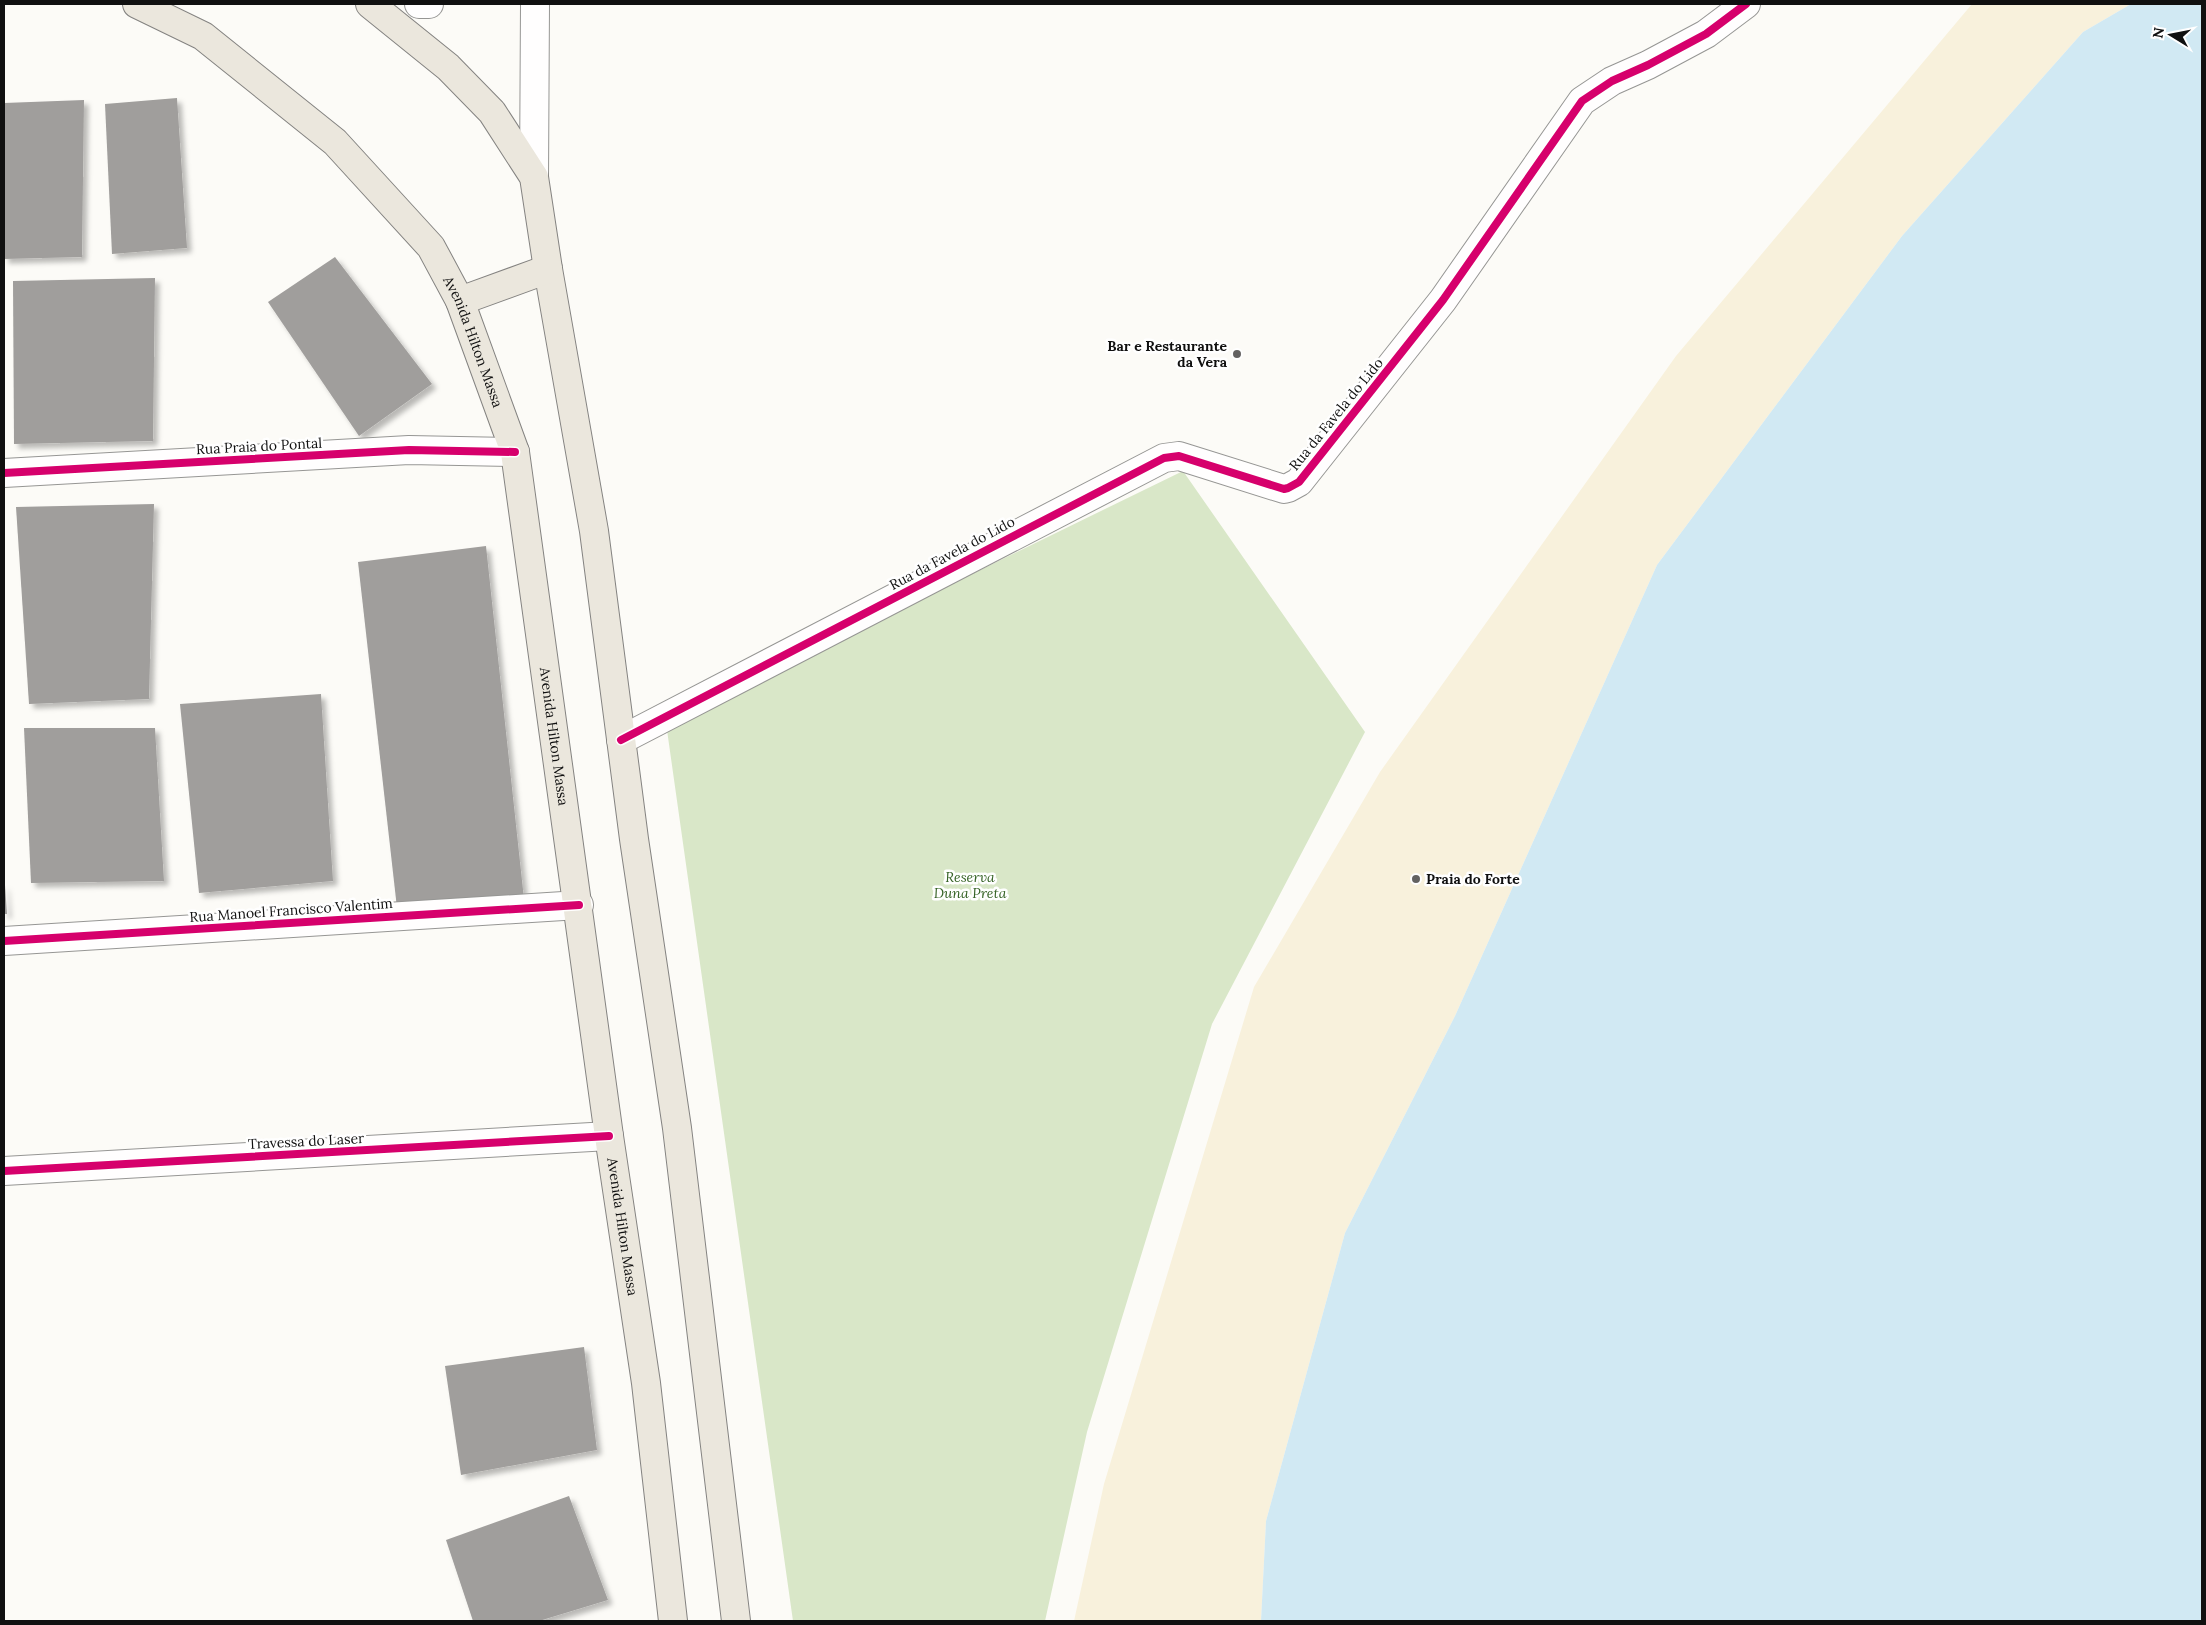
<svg xmlns="http://www.w3.org/2000/svg" width="2206" height="1625" font-family="Lora,serif">
	<style>
		.forest { fill: #d9e7c8 }
		.sand { fill: #f8f1dc }
		.water { fill: #d1e9f3 }
		.building { fill: #a09e9c; filter: url(#shadow) }
		.lines { fill: none; stroke-linecap: round; stroke-linejoin: round }
		.minor-casing { stroke: #969694; stroke-width: 30 }
		.major-casing { stroke: #848381; stroke-width: 30 }
		.minor { stroke: #fffefe; stroke-width: 28 }
		.major { stroke: #ebe7dd; stroke-width: 28 }
		.cycleway-casing { stroke: #fff; stroke-width: 11 }
		.cycleway { stroke: #d6006c; stroke-width: 8 }
		.poi-dot { fill: #636261; stroke: #fff; stroke-width: 2 }
		.labels { text-anchor: middle; stroke-width: 5; stroke-linejoin: round; paint-order: stroke }
		.street-label { font-size: 14px; fill: #101010; stroke: #fff }
		.poi-label { font-size: 14px; font-weight: bold; fill: #101010; stroke: #fff; text-anchor: end }
		.park-label { font-size: 14px; font-style: italic; fill: #366326; stroke: #fff }
	</style>
	<defs>
		<filter id="shadow"><feDropShadow dx="4.5" dy="4.5" stdDeviation="2.5" flood-color="#0004"/></filter>
	</defs>
	<rect width="100%" height="100%" fill="#fcfbf7"/>
	<polygon class="forest" points="1183,471 1365,732 1212,1024 1087,1432 1045,1621 793,1621 666,723"/>
	<polygon class="sand" points="1972,4 2131,4 2083,32 1902,236 1657,565 1455,1016 1345,1233 1266,1521 1261,1621 1074,1621 1104,1484 1254,987 1380,772 1676,356"/>
	<polygon class="water" points="2131,4 2202,4 2202,1621 1261,1621 1266,1521 1345,1233 1455,1016 1657,565 1902,236 2083,32"/>
	<g class="building">
		<polygon points="177,98 187,248 112,254 105,104"/>
		<polygon points="84,100 82,257 4,259 4,103"/>
		<polygon points="335,257 432,384 359,436 268,302"/>
		<polygon points="155,278 153,441 14,444 13,281"/>
		<polygon points="154,504 149,699 29,704 16,507"/>
		<polygon points="486,546 524,899 397,908 358,562"/>
		<polygon points="321,694 333,881 199,893 180,704"/>
		<polygon points="24,728 155,728 164,881 31,883"/>
		<polygon points="5,885 7,914 4,914 4,886"/>
		<polygon points="584,1347 597,1450 461,1475 445,1366"/>
		<polygon points="569,1496 608,1600 539,1621 473,1621 446,1540"/>
	</g>
	<g class="lines">
		<g class="minor-casing">
			<g id="minor">
				<polyline points="419,4 429,4"/>
				<polyline points="534,177 535,4"/>
				<polyline points="4,473 409,450 515,452"/>
				<polyline points="621,740 1164,458 1179,456 1284,489 1288,488 1299,482 1443,300 1582,101 1612,81 1648,65 1706,34 1746,4"/>
				<polyline points="4,941 579,905"/>
				<polyline points="4,1171 609,1136"/>
			</g>
		</g>
		<g class="major-casing">
			<g id="major">
				<path id="s1" d="M 137,4 L 203,36 L 335,142 L 431,247 L 460,301 L 515,452 L 609,1136 L 646,1383 L 673,1621"/>
				<polyline points="370,4 448,67 492,112 534,177 548,269 594,531 634,839 677,1128 736,1621"/>
				<polyline points="460,301 548,269"/>
			</g>
		</g>
		<use href="#minor" class="minor"/>
		<use href="#major" class="major"/>
		<g class="cycleway-casing">
			<g id="cycleway">
				<polyline points="4,473 409,450 515,452"/>
				<polyline points="621,740 1164,458 1179,456 1284,489 1288,488 1299,482 1443,300 1582,101 1612,81 1648,65 1706,34 1746,4"/>
				<polyline points="4,941 579,905"/>
				<polyline points="4,1171 609,1136"/>
			</g>
		</g>
		<use href="#cycleway" class="cycleway"/>
	</g>
	<g class="poi-dot">
		<circle cx="1237" cy="354" r="5"/>
		<circle cx="1416" cy="879" r="5"/>
	</g>
	<g class="labels">
		<g class="street-label">
			<text dy="5" stroke="none"><textPath href="#s1" startOffset="489">Avenida Hilton Massa</textPath></text>
			<text transform="translate(1336 414) rotate(-51)" y="5">Rua da Favela do Lido</text>
			<text transform="translate(259 446) rotate(-3)" y="5">Rua Praia do Pontal</text>
			<text transform="translate(952 553) rotate(-28)" y="5">Rua da Favela do Lido</text>
			<text dy="5" stroke="none"><textPath href="#s1" startOffset="894">Avenida Hilton Massa</textPath></text>
			<text transform="translate(291 910) rotate(-4)" y="5">Rua Manoel Francisco Valentim</text>
			<text transform="translate(306 1141) rotate(-3)" y="5">Travessa do Laser</text>
			<text dy="5" stroke="none"><textPath href="#s1" startOffset="1389">Avenida Hilton Massa</textPath></text>
		</g>
		<g class="poi-label">
			<text x="1227" y="351">Bar e Restaurante<tspan x="1227" dy="16">da Vera</tspan></text>
			<text x="1426" y="884" text-anchor="start">Praia do Forte</text>
		</g>
		<g class="park-label">
			<text x="970" y="882">Reserva<tspan x="970" dy="16">Duna Preta</tspan></text>
		</g>
	</g>
	<rect width="2206" height="1625" fill="none" stroke="#101010" stroke-width="10"/>
	<g transform="translate(2171 35) rotate(280)" stroke="#ffffff" stroke-width="4" paint-order="stroke">
	<path d="M0-4L9 19L0 12L-9 19Z" fill="#101010"/>
	<text y="-8" font-size="14" font-weight="bold" text-anchor="middle" fill="#101010">N</text>
	</g>
</svg>
